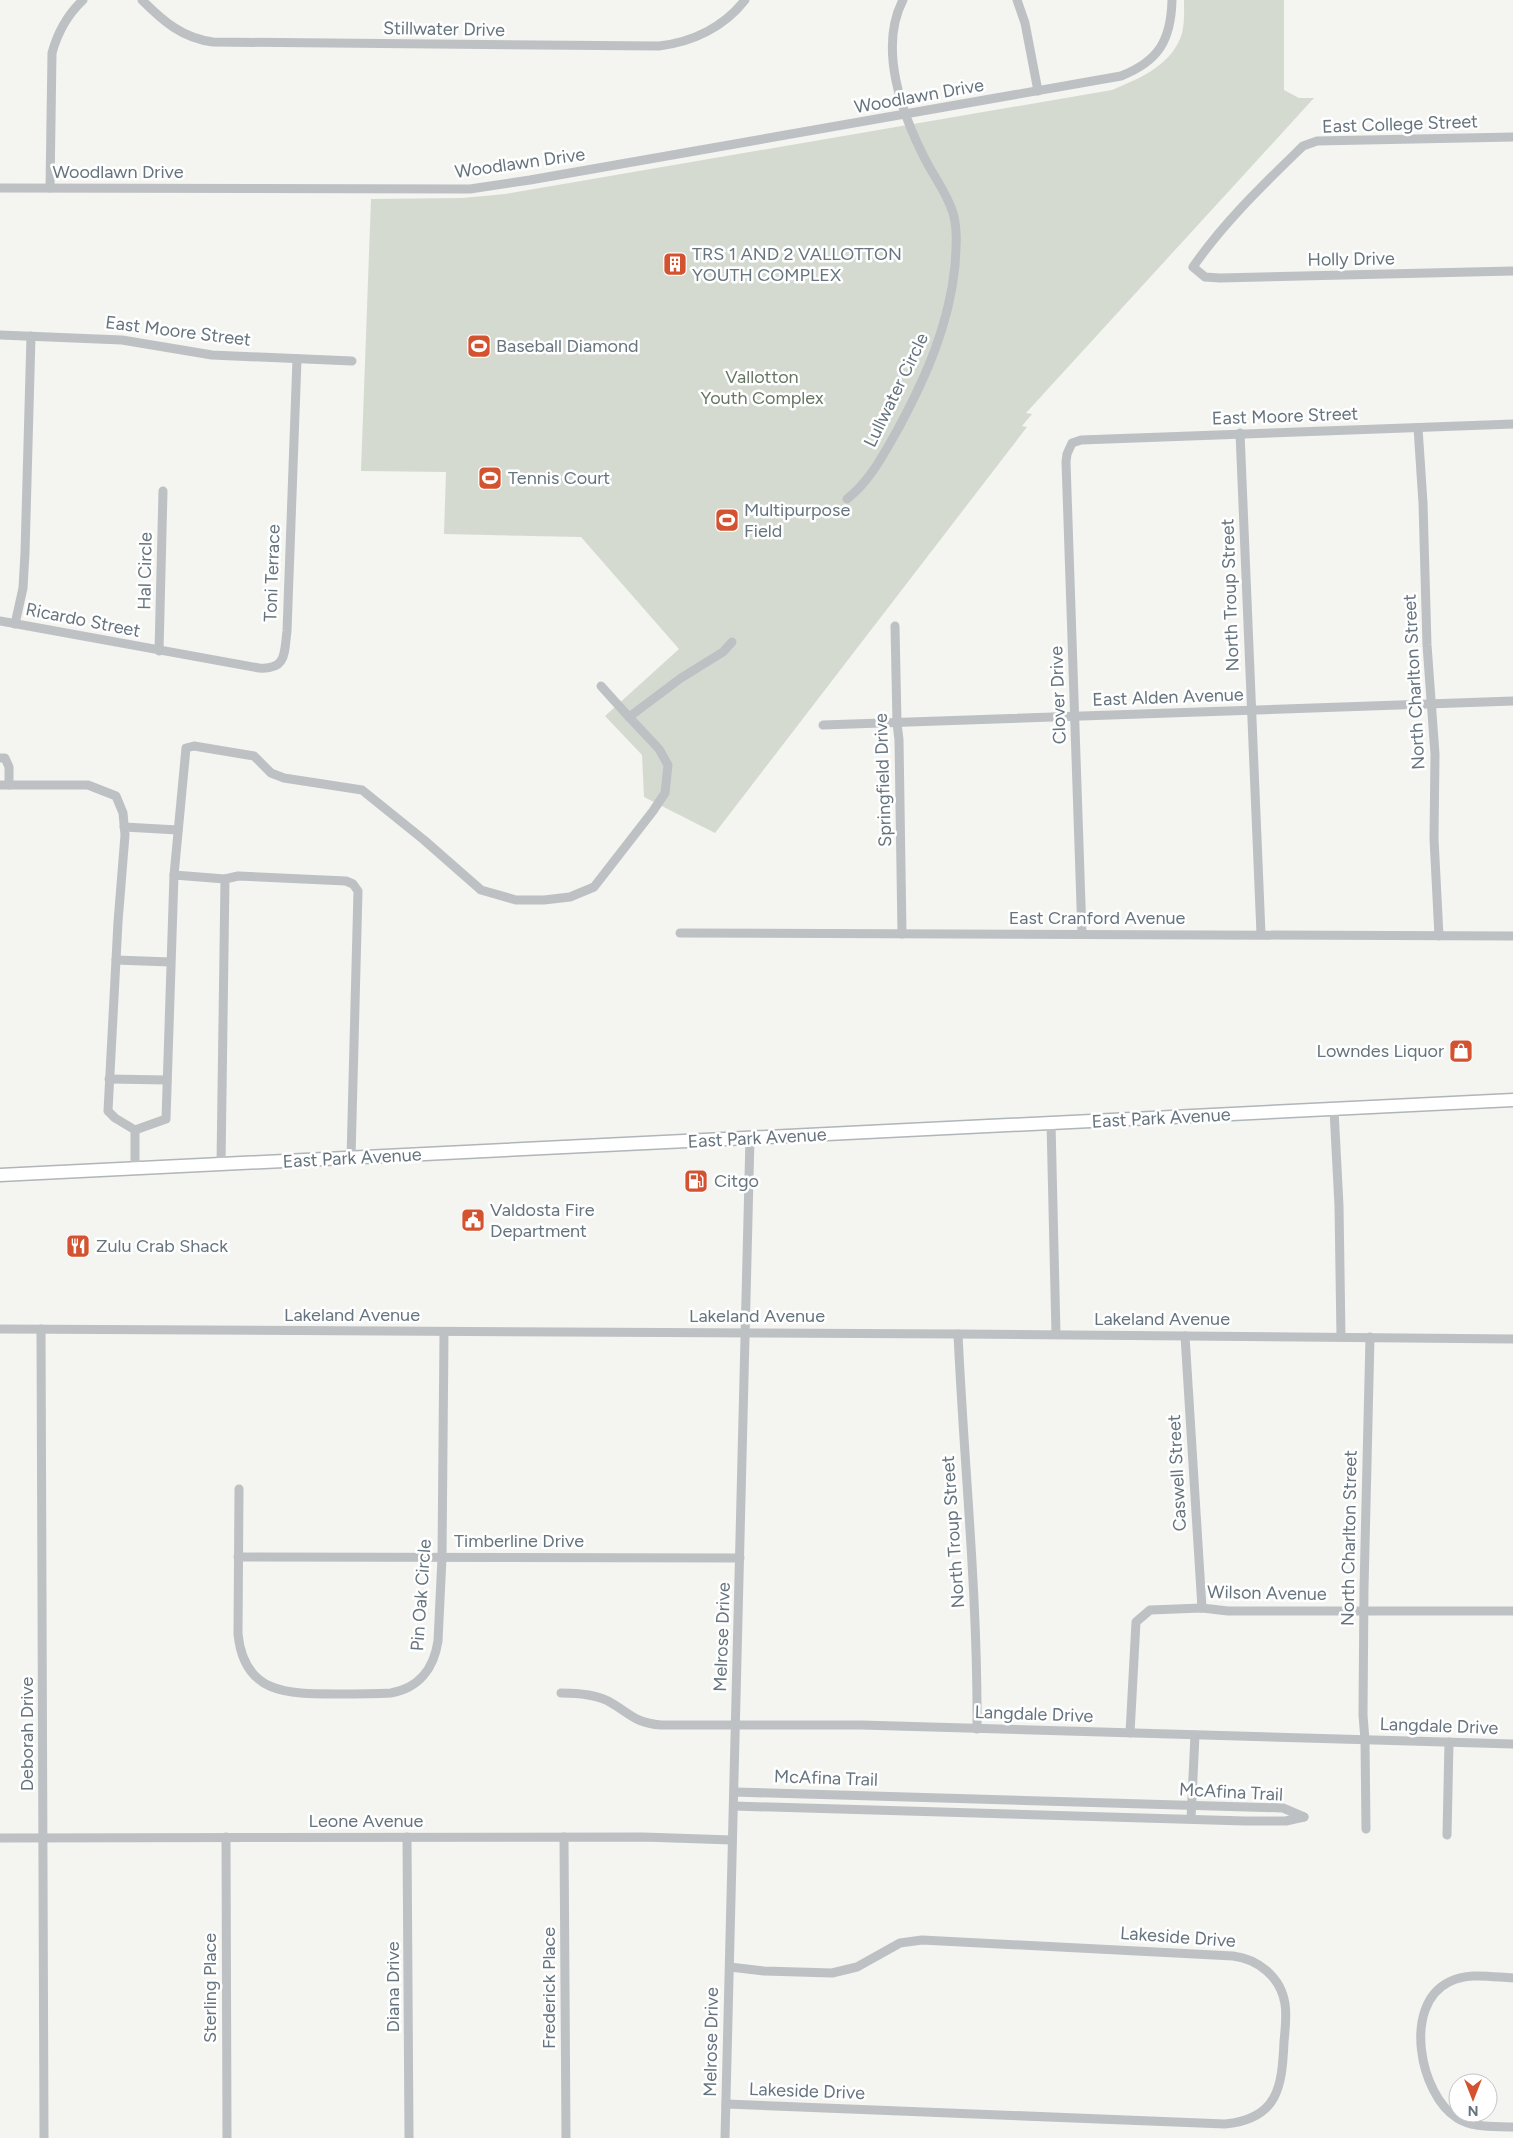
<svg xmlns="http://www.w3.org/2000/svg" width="1513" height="2138" font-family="Figtree,sans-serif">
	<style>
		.green { fill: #d5dad1 }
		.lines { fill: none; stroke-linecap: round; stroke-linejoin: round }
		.secondary-casing { stroke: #b0b5b8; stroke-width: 15 }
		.street { stroke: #bdc1c4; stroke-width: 9 }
		.secondary { stroke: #fff; stroke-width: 12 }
		.labels { text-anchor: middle; stroke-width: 5; stroke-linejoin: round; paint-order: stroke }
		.street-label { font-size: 18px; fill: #65747e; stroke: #fff }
		.poi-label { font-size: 18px; fill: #65747e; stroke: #fff; text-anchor: start }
		.park-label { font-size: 18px; fill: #677663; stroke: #fff }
	</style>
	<rect width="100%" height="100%" fill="#f4f4f0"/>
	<path class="green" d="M 1184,0 L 1284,0 L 1284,90 L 1299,98 L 1314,98 L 1026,413 L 1032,414 L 1022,426 L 1027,427 L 715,833 L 644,797 L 642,755 L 605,716 L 679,649 L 581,537 L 444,534 L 446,472 L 361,471 L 371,199 L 462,198 L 505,194 L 1112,90 C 1138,79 1168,67 1180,39 C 1185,27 1184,12 1184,0 Z"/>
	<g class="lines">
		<g class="secondary-casing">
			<polyline id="secondary" points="0,1175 1513,1100"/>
		</g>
		<g class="street">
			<path d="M 142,0 C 163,21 182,38 213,42 L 659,46 C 693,42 724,27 745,0"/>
			<polyline points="1017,0 1025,23 1038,91"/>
			<path d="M 1513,137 L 1317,141 L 1303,146 C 1264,184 1224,222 1193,267 L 1205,277 L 1220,278 L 1513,271"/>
			<path d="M 0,188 L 470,189 L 530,180 L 1121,76 C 1159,61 1171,40 1172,0"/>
			<path d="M 50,188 L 52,53 C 58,31 67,15 83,0"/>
			<polyline points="0,335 122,340 212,355 352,361"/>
			<polyline points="1418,428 1423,503 1427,645 1435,754 1434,839 1439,936"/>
			<polyline points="1240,433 1261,934"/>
			<path d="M 847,499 C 871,480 883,455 898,429 C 926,377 949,325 955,266 C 956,248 958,230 953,213 C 947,193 934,177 925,159 C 902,114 878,48 903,0"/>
			<path d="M 0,621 L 259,668 C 287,670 284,653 287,631 L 297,359"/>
			<polyline points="15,624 23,588 25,553 31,336"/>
			<polyline points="895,626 897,723 899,740 902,934"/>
			<polyline points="159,651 163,491"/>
			<polyline points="601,686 629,717 681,678 723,652 732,642"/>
			<polyline points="823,725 1513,701"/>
			<polyline points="0,758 5,758 9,767 9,785"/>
			<polyline points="0,785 88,785 116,796 123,813 125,835 118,922 108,1111 115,1118 135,1130 135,1169"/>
			<polyline points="124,827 178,830"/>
			<polyline points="225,879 238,876 346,881 353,884 358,891 351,1158"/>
			<polyline points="680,933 1513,936"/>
			<polyline points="1082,934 1066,462 1067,454 1072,443 1081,440 1513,424"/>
			<polyline points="116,960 170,962"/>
			<polyline points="109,1079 167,1080"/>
			<polyline points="1334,1110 1339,1206 1341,1337"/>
			<polyline points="1051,1123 1056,1334"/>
			<polyline points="135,1130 166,1119 174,875"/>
			<polyline points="221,1164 225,879 174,875 186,748 194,746 254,756 271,773 284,778 362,790 424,840 481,890 516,900 544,900 570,897 594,887 653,811 665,793 668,765 659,749 629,717"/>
			<polyline points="0,1329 958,1334 1513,1339"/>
			<polyline points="41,1329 44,2138"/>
			<path d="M 958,1334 C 964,1465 978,1597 977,1729"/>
			<polyline points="1185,1336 1202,1608"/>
			<path d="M 239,1489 L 238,1634 C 244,1694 287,1694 336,1694 C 354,1694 372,1694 391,1693 C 419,1688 434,1668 438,1641 L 442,1558 L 444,1332"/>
			<polyline points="238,1557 740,1558"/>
			<path d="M 561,1693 C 577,1693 594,1694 608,1701 C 630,1713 634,1723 661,1725 L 861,1725 L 1513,1744"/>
			<polyline points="1130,1733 1136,1622 1150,1610 1202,1608 1228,1611 1513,1611"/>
			<polyline points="734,1792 1283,1808 1304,1817"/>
			<polyline points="734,1806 1245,1821 1286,1821 1304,1817"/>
			<polyline points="1191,1819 1195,1735"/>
			<polyline points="1366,1829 1365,1740 1363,1715 1364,1588 1370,1337"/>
			<polyline points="1447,1835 1449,1742"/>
			<polyline points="226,1837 227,2138"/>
			<polyline points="407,1837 409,2138"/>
			<polyline points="564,1837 566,2138"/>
			<polyline points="0,1838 643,1837 732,1840"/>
			<path d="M 1513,1978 C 1492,1977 1468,1972 1449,1982 C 1402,2005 1420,2095 1457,2118 C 1472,2128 1495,2126 1513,2127"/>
			<path d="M 726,2104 L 1225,2124 C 1278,2119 1282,2087 1284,2042 C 1285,2030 1287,2016 1285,2004 C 1281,1977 1258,1959 1233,1956 L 922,1940 L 900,1943 L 857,1967 L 832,1973 L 764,1971 L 730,1967"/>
			<polyline points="725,2138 750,1138"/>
		</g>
		<use href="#secondary" class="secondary"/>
	</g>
	<defs>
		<g id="building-square" transform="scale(1.25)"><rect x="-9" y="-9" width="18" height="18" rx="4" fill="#d35330" stroke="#fff"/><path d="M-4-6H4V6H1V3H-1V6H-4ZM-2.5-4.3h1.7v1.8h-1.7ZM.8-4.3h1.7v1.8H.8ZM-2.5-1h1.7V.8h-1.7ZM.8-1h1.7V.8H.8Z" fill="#fff"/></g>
		<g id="stadium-square" transform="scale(1.25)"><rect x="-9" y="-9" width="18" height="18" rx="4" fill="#d35330" stroke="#fff"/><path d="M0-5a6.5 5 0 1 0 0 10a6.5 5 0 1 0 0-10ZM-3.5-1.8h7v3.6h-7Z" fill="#fff"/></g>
		<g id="shop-square" transform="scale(1.25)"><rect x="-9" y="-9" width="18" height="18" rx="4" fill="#d35330" stroke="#fff"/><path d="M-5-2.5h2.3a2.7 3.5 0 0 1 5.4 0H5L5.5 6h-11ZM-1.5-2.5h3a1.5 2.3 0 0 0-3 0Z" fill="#fff"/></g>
		<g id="fuel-square" transform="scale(1.25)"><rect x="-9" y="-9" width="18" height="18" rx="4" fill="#d35330" stroke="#fff"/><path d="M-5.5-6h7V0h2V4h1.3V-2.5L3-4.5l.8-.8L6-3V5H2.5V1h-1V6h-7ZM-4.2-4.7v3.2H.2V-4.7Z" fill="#fff"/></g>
		<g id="civic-square" transform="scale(1.25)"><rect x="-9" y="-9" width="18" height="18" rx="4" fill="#d35330" stroke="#fff"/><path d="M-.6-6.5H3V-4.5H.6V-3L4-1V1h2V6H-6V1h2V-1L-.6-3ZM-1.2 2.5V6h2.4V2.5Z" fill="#fff"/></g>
		<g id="restaurant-square" transform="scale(1.25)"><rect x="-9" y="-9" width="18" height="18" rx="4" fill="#d35330" stroke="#fff"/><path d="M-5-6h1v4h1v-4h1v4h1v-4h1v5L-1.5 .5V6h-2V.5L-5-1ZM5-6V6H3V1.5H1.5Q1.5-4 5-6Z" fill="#fff"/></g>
	</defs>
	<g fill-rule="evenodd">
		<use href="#building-square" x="675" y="264"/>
		<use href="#stadium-square" x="479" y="346"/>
		<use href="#stadium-square" x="490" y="478"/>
		<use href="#stadium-square" x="727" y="520"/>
		<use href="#shop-square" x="1461" y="1051"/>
		<use href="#fuel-square" x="696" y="1181"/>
		<use href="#civic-square" x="473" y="1220"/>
		<use href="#restaurant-square" x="78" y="1246"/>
	</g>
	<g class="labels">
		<g class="street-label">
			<text transform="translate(444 29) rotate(1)" y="6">Stillwater Drive</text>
			<text transform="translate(919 96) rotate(-10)" y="6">Woodlawn Drive</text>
			<text transform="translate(1400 124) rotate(-2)" y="6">East College Street</text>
			<text transform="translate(520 163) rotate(-8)" y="6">Woodlawn Drive</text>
			<text x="118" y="178">Woodlawn Drive</text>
			<text transform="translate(1351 259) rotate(-1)" y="6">Holly Drive</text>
			<text transform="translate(178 331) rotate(7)" y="6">East Moore Street</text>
			<text transform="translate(896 390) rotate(-64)" y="6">Lullwater Circle</text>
			<text transform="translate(1285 416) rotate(-2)" y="6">East Moore Street</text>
			<text transform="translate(145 571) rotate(-89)" y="6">Hal Circle</text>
			<text transform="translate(272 573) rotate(-88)" y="6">Toni Terrace</text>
			<text transform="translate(1230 595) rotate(-92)" y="6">North Troup Street</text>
			<text transform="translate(83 620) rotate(11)" y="6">Ricardo Street</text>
			<text transform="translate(1414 682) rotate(-93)" y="6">North Charlton Street</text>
			<text transform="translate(1058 695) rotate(-92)" y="6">Clover Drive</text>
			<text transform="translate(1168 697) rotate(-2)" y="6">East Alden Avenue</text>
			<text transform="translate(883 780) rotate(-92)" y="6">Springfield Drive</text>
			<text x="1097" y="924">East Cranford Avenue</text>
			<text transform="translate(1161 1118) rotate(-3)" y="6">East Park Avenue</text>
			<text transform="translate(757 1138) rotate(-3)" y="6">East Park Avenue</text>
			<text transform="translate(352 1158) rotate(-3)" y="6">East Park Avenue</text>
			<text x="352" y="1321">Lakeland Avenue</text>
			<text x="757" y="1322">Lakeland Avenue</text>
			<text x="1162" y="1325">Lakeland Avenue</text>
			<text transform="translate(1177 1473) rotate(-93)" y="6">Caswell Street</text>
			<text transform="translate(953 1532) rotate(-94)" y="6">North Troup Street</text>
			<text transform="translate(1349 1538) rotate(-89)" y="6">North Charlton Street</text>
			<text x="519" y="1547">Timberline Drive</text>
			<text transform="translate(1267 1593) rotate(1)" y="6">Wilson Avenue</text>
			<text transform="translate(421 1595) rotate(-86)" y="6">Pin Oak Circle</text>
			<text transform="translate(722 1637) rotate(-88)" y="6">Melrose Drive</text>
			<text transform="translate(1034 1714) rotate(2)" y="6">Langdale Drive</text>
			<text transform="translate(1439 1726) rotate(2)" y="6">Langdale Drive</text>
			<text transform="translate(27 1734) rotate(-90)" y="6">Deborah Drive</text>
			<text transform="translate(826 1778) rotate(2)" y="6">McAfina Trail</text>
			<text transform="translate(1231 1792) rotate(3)" y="6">McAfina Trail</text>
			<text x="366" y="1827">Leone Avenue</text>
			<text transform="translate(1178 1937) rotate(4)" y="6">Lakeside Drive</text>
			<text transform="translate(393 1987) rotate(-90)" y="6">Diana Drive</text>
			<text transform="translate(210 1988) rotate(-90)" y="6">Sterling Place</text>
			<text transform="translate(549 1988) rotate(-90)" y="6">Frederick Place</text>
			<text transform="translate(711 2042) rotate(-89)" y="6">Melrose Drive</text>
			<text transform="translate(807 2091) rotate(2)" y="6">Lakeside Drive</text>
		</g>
		<g class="poi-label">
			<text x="692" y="260">TRS 1 AND 2 VALLOTTON<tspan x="692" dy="21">YOUTH COMPLEX</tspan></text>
			<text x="496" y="352">Baseball Diamond</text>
			<text x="508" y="484">Tennis Court</text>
			<text x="744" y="516">Multipurpose<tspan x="744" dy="21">Field</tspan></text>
			<text x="1444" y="1057" text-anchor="end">Lowndes Liquor</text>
			<text x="714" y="1187">Citgo</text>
			<text x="490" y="1216">Valdosta Fire<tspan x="490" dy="21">Department</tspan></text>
			<text x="96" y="1252">Zulu Crab Shack</text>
		</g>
		<g class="park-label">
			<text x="762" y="383">Vallotton<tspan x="762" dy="21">Youth Complex</tspan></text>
		</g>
	</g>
	<g transform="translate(1473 2098) rotate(180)"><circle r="24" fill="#ffffff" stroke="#c1c7cb"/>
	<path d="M0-4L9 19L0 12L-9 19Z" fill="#d35330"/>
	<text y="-8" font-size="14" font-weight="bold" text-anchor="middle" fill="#65747e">N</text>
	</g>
</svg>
